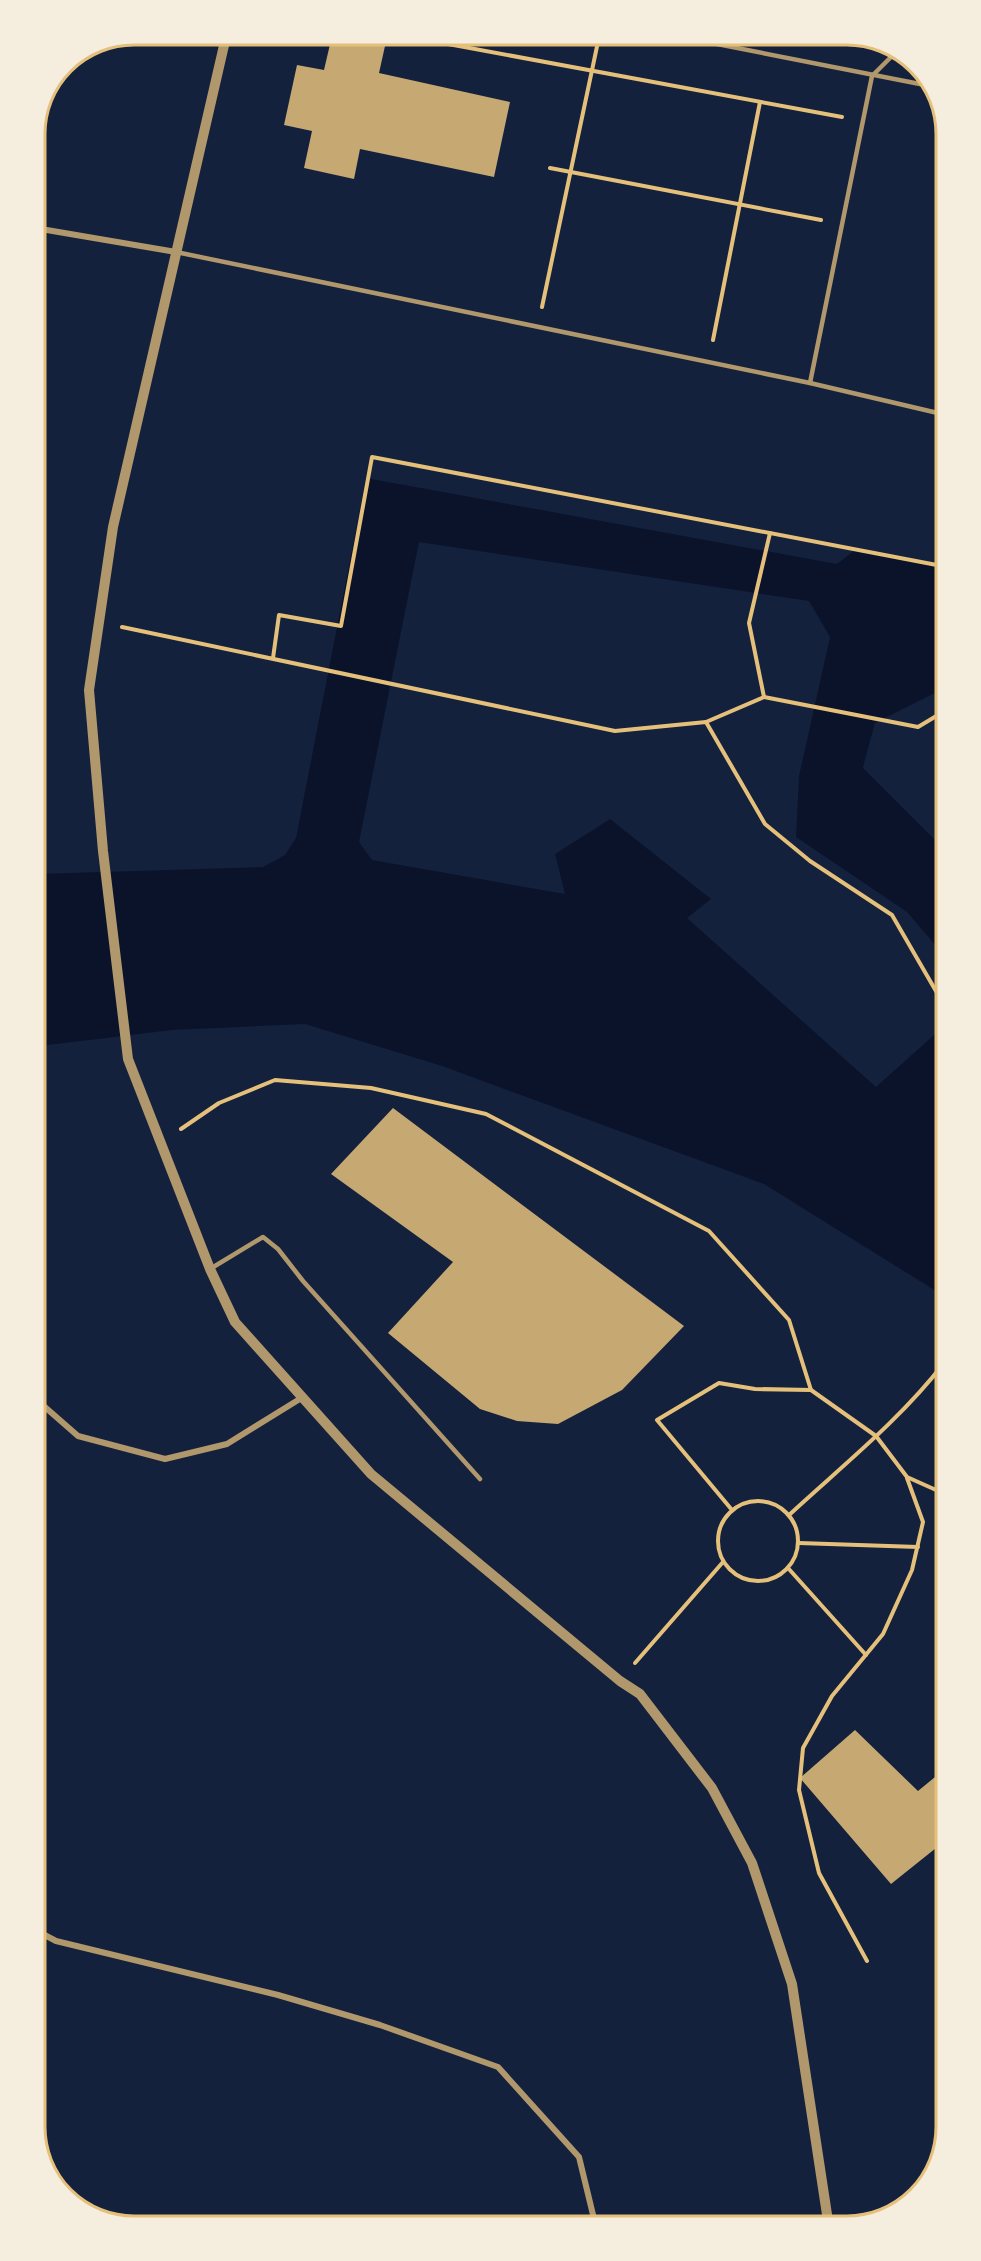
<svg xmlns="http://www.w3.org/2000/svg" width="981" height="2261" font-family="'DejaVu Sans',sans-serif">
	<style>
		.water { fill: #0b132b }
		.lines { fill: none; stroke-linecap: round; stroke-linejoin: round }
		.canal { stroke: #0b132b; stroke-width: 39 }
		.building { fill: #c6a872 }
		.path { stroke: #e5c07b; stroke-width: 4 }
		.service { stroke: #b1986c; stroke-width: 4.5 }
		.minor { stroke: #b1986c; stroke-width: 6 }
		.tertiary { stroke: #b1986c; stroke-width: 10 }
		.rim { fill: none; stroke: #e5c07b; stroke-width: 3 }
	</style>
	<rect width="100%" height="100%" fill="#14213d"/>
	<polygon class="water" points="366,478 837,564 854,551 941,566 943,689 837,742 943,848 943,954 907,912 796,837 799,776 830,637 809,601 419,542 359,842 372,860 565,894 555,854 610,819 711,899 687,918 876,1087 944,1026 944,1296 764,1184 442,1066 305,1024 172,1030 48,1045 37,1050 37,874 263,867 285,855 296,838"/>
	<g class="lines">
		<polyline class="canal" points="833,804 866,681"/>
	</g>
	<g class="building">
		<polygon points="331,40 353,40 385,46 379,73 510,102 494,177 360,149 354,179 304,168 312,131 284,125 297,65 324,70"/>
		<polygon points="393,1108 684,1326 622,1390 558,1424 517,1421 480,1409 388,1333 453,1262 331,1174"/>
		<polygon points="855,1730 918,1791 946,1768 946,1840 891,1884 800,1778"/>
	</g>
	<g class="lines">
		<g class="path">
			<polyline points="421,39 842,117"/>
			<polyline points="550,168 821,220"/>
			<polyline points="542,307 599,37"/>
			<polyline points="713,340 760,102"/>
			<polyline points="122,627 615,731 706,722 765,824 810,861 892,915 944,1005"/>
			<polyline points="273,658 279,615 341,626 372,457 942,566"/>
			<polyline points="764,697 918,727 943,712"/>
			<polyline points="706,722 764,697 749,623 770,533"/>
			<polyline points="181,1129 219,1103 275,1080 371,1088 486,1114 709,1231 789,1320 811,1390 876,1436 907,1477 945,1494"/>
			<circle cx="758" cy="1541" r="40"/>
			<polyline points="732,1510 657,1420 719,1383 755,1389 811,1390"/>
			<path d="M 789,1515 C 842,1466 900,1420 944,1363"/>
			<polyline points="799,1543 918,1547"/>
			<polyline points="788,1568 866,1655"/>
			<polyline points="635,1663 723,1562"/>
			<polyline points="867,1961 819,1873 799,1790 803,1748 832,1696 883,1634 912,1570 923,1522 907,1478"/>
		</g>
		<g class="service">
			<polyline points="676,36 930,86"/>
			<polyline points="176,252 810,383 942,414"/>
			<polyline points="810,383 872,76 897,51"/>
			<polyline points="210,1269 263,1237 278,1249 303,1281 480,1479"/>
		</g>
		<g class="minor">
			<polyline points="35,228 176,252"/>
			<polyline points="38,1401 78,1436 165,1459 227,1444 303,1397"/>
			<polyline points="39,1932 56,1941 278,1995 380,2025 498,2067 579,2157 595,2223"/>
		</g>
		<polyline class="tertiary" points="225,41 113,527 89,690 103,851 128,1059 210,1269 235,1322 371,1474 620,1681 640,1694 712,1788 752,1863 792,1984 828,2221"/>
	</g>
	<path d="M0 0H981V2261H0ZM134 45H847A89 89 0 0 1 936 134V2127A89 89 0 0 1 847 2216H134A89 89 0 0 1 45 2127V134A89 89 0 0 1 134 45Z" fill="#f5edde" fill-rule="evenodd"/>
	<path class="rim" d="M134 45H847A89 89 0 0 1 936 134V2127A89 89 0 0 1 847 2216H134A89 89 0 0 1 45 2127V134A89 89 0 0 1 134 45Z"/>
</svg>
